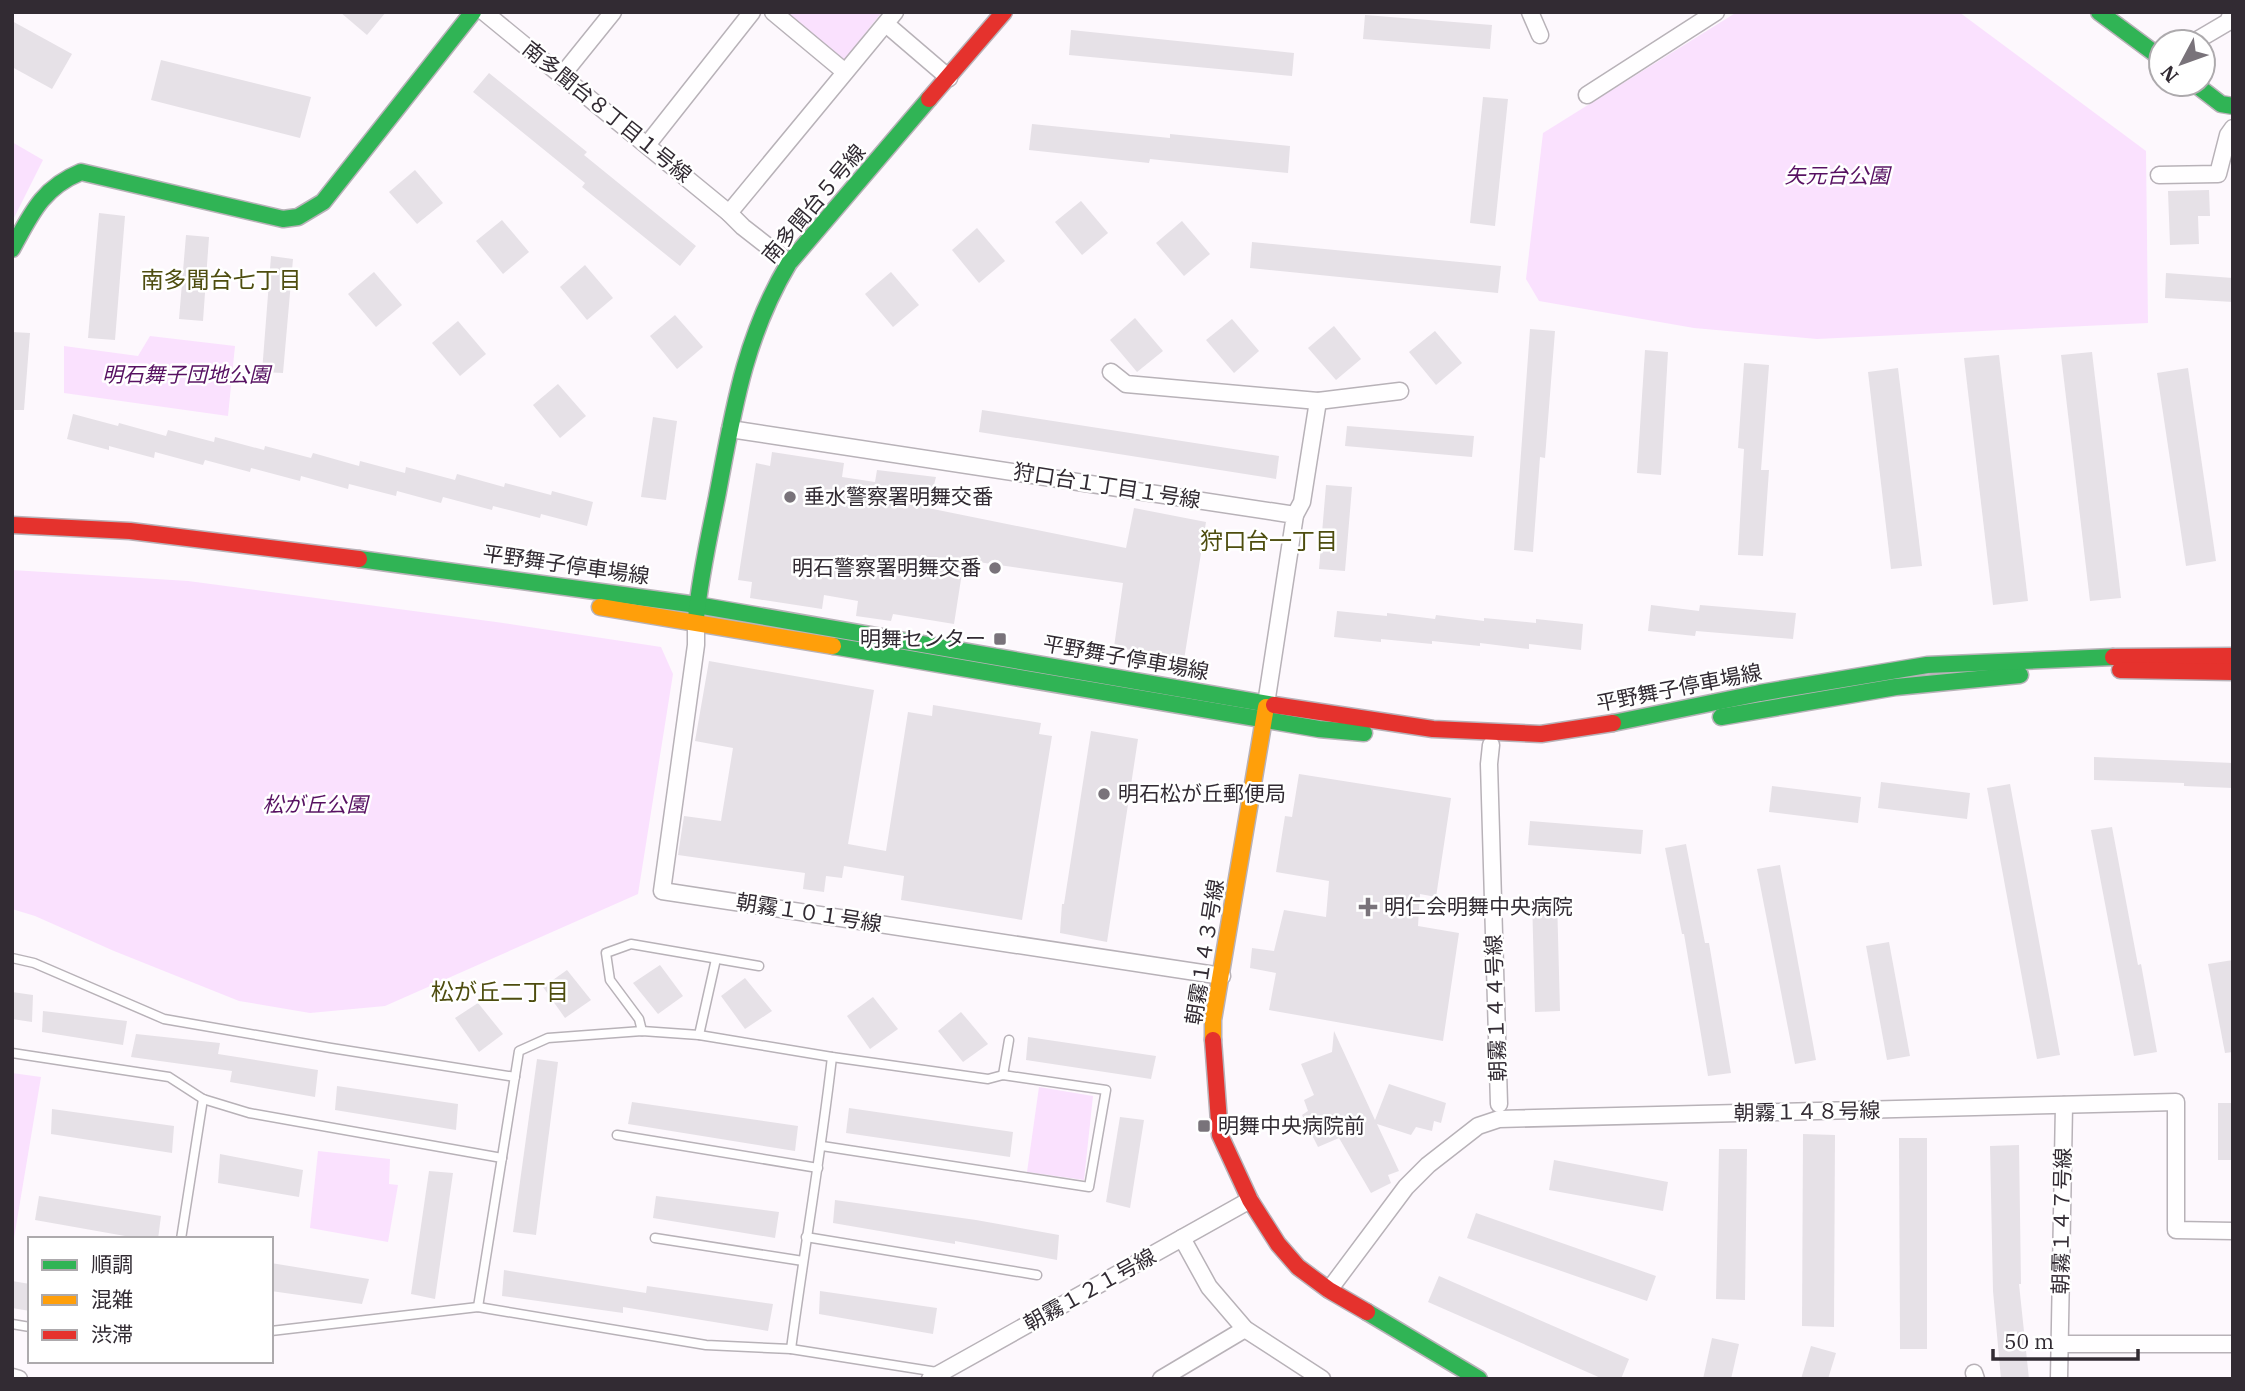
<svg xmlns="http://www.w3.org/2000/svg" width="2245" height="1391" font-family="'IBM Plex Serif','Noto Sans JP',serif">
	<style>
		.green { fill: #fae1fe }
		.building { fill: #e6e1e7 }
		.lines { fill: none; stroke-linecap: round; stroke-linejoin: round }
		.lane-casing { stroke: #b8b2b8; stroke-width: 11 }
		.street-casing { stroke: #b8b2b8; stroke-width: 19 }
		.fast-casing { stroke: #b8b2b8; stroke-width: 19 }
		.slow-casing { stroke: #b8b2b8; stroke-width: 19 }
		.jam-casing { stroke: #b8b2b8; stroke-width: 19 }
		.lane { stroke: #fffeff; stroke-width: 8 }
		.street { stroke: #fffeff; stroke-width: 16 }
		.fast { stroke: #30b455; stroke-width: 16 }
		.slow { stroke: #ff9f0a; stroke-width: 16 }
		.jam { stroke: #e5322d; stroke-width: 16 }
		.poi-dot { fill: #79737a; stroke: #fff; stroke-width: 2.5 }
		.labels { text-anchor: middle; stroke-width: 5; stroke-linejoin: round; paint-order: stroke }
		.street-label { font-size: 21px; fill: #322b33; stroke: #fff }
		.park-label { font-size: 21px; font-style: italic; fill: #571162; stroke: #fff }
		.poi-label { font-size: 21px; fill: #322b33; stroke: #fff; text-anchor: start }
		.neighbourhood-label { font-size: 23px; fill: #4e4d0f; stroke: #fff }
	</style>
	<rect width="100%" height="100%" fill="#fdf8fd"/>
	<g class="green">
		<polygon points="786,12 882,12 844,60"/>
		<polygon points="1737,12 1959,12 2146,151 2148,323 1817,339 1694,328 1539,301 1526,279 1543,133"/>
		<polygon points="12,142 43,160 12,222"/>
		<polygon points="150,336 235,346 228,416 64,393 64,346 138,356"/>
		<polygon points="12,570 188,581 496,622 661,647 673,674 638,894 385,1006 310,1013 239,1001 114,951 35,916 12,909"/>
		<polygon points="12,1073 41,1077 13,1244 12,1244"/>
		<polygon points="1039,1087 1093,1096 1084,1180 1027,1172"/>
		<polygon points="318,1151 390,1159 389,1184 398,1185 388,1242 310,1228"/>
	</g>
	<g class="building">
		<polygon points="340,12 386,12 367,35"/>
		<polygon points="1365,15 1492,25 1490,49 1363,39"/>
		<polygon points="12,21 72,54 52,89 12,67"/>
		<polygon points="1071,30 1294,53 1292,76 1069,55"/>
		<polygon points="161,60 311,97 300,138 151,100"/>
		<polygon points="489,73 587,152 584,155 696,246 680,266 582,187 585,183 473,92"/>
		<polygon points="1483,97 1508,99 1495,226 1470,223"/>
		<polygon points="1032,124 1170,138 1170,134 1290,146 1288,173 1150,159 1149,163 1029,150"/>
		<polygon points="415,170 443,203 417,224 389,192"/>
		<polygon points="2209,190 2210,216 2198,216 2199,244 2170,245 2168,191"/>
		<polygon points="1081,201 1108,233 1082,255 1055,222"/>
		<polygon points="99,213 125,216 115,340 88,338"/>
		<polygon points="502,220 529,252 503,274 476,241"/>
		<polygon points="1182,221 1210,254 1184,276 1156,243"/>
		<polygon points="977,228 1005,261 979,283 952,250"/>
		<polygon points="186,235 209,237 203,321 179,319"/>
		<polygon points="1252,242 1501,266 1498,293 1250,268"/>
		<polygon points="271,256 293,259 283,373 262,372"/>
		<polygon points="585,265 613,298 587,320 560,287"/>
		<polygon points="374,272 402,305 376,327 348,294"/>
		<polygon points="891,272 919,305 893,327 865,294"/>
		<polygon points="2166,273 2233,278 2233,302 2165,298"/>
		<polygon points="675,315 703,347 677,369 650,336"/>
		<polygon points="1135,318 1163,351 1137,372 1110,340"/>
		<polygon points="1232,319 1259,351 1234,373 1206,340"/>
		<polygon points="458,321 486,354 460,376 432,343"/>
		<polygon points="1334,326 1361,359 1336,380 1308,348"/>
		<polygon points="1530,329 1555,331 1545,458 1540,457 1533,552 1514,550"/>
		<polygon points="1435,331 1462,363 1436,385 1409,352"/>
		<polygon points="12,332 30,333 24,410 12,410"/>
		<polygon points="1645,350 1668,352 1661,475 1637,473"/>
		<polygon points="2092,352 2121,598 2090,601 2061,355"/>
		<polygon points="1999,355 2028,601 1993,605 1964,358"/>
		<polygon points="1744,363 1769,365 1761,470 1769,470 1763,556 1738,555 1744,449 1738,448"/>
		<polygon points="1898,368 1922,566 1891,569 1868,372"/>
		<polygon points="2188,368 2216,561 2186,566 2157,373"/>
		<polygon points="558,384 586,416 560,438 533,405"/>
		<polygon points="982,410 1279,456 1276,479 979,432"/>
		<polygon points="73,414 118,426 119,423 166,436 168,430 214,442 215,437 264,450 265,446 311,458 313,453 359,466 360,461 405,473 406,467 455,480 457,474 504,487 505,483 551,495 552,491 593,502 587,526 541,514 540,518 493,506 492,510 443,497 441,503 397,491 396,496 349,484 348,489 301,476 300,481 251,468 250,472 205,460 203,465 155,452 154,458 109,446 109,450 67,439"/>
		<polygon points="653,417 677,421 666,500 641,497"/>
		<polygon points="1347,426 1474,436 1472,457 1345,446"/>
		<polygon points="772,452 844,463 842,477 875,482 877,470 936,477 928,508 1126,548 1134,508 1206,522 1184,660 1114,647 1123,583 964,560 954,624 893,614 891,621 856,616 858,601 824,595 822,609 750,598 752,582 738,580 756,463 770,466"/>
		<polygon points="1326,485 1352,487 1345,571 1319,569"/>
		<polygon points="1651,605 1699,611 1700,605 1796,613 1793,639 1696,631 1695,636 1648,631"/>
		<polygon points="1337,611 1387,616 1387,613 1435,619 1436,615 1484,621 1484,618 1536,623 1536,619 1583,624 1581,650 1529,644 1529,649 1480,643 1480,646 1432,641 1432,644 1381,639 1381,642 1334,637"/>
		<polygon points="709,661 874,690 848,844 886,851 908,712 932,716 933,705 1041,723 1039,734 1052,736 1022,920 901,900 904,876 844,866 842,878 826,876 824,892 803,889 805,873 678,855 684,816 721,821 733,748 695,741"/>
		<polygon points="1091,731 1138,739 1107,942 1060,933 1062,904 1064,904"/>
		<polygon points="2094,757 2233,763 2233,788 2184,786 2184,783 2094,780"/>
		<polygon points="1299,774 1451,798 1436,897 1420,894 1418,926 1459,933 1443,1041 1269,1010 1276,973 1250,968 1252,948 1274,951 1284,910 1326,917 1329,881 1276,872 1285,816 1292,817"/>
		<polygon points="1881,782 1970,793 1967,819 1878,808"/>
		<polygon points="2010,784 2060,1055 2037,1059 1987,788"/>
		<polygon points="1772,786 1861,797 1858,823 1769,812"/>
		<polygon points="1530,821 1643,830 1641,854 1528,845"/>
		<polygon points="2112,827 2138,965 2141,964 2157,1052 2134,1056 2091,830"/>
		<polygon points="1686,844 1705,943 1709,943 1731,1073 1708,1076 1684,934 1682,934 1665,848"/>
		<polygon points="1780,865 1816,1060 1795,1064 1757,869"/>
		<polygon points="1532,898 1557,898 1560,1011 1535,1012"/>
		<polygon points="1889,942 1910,1056 1887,1060 1866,946"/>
		<polygon points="2233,960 2233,1052 2225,1053 2208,964"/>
		<polygon points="660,965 683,996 658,1014 633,983"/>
		<polygon points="567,970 591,1000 565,1018 543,987"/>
		<polygon points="745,978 772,1011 745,1029 721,996"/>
		<polygon points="12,992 33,995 32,1022 12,1019"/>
		<polygon points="873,997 898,1029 870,1049 847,1016"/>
		<polygon points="478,1003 503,1034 479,1052 455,1018"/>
		<polygon points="43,1011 127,1021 123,1045 42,1032"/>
		<polygon points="961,1012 988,1044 963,1062 938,1031"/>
		<polygon points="1334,1031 1375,1120 1389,1084 1446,1103 1441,1123 1434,1121 1432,1131 1416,1127 1411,1135 1377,1124 1399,1171 1388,1175 1391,1183 1371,1193 1339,1138 1318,1147 1302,1115 1308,1111 1304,1100 1314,1095 1301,1064 1332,1052"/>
		<polygon points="136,1034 220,1043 218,1054 318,1070 315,1097 230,1082 232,1071 131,1057"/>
		<polygon points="1028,1037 1156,1056 1151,1079 1026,1060"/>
		<polygon points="537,1059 558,1062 536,1235 513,1232"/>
		<polygon points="337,1086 458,1104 456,1130 335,1110"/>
		<polygon points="632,1102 798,1126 795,1151 628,1124"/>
		<rect x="2218" y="1103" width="15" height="57"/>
		<polygon points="849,1108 1013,1132 1010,1157 846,1133"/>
		<polygon points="52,1109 174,1126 172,1153 51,1134"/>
		<polygon points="1120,1117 1144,1120 1130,1208 1106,1202"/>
		<polygon points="1803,1134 1835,1135 1834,1327 1802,1326"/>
		<polygon points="1899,1138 1927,1138 1927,1349 1900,1349"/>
		<polygon points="2019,1145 2021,1284 2019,1284 2029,1379 2001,1379 1993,1291 1990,1146"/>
		<polygon points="1719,1149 1747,1149 1745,1300 1716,1299"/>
		<polygon points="220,1154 303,1170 299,1197 218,1183"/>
		<polygon points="1554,1160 1668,1182 1663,1211 1549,1190"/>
		<polygon points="429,1171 453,1173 435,1299 411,1294"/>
		<polygon points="39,1196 161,1216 158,1239 142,1239 35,1220"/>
		<polygon points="656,1196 779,1212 775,1238 653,1218"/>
		<polygon points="835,1200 976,1220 1059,1235 1057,1260 955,1241 955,1244 833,1223"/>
		<polygon points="1476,1213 1656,1276 1647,1301 1467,1238"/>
		<polygon points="271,1263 369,1279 362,1304 271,1291"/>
		<polygon points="504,1270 646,1293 647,1286 773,1304 768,1331 623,1307 623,1313 502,1296"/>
		<polygon points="1439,1276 1629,1359 1621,1379 1603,1379 1428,1302"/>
		<polygon points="12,1281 30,1284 30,1311 12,1308"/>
		<polygon points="820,1291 937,1308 933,1334 819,1314"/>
		<polygon points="1712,1338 1739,1344 1731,1379 1703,1379"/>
		<polygon points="1811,1346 1836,1353 1828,1379 1801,1379"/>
	</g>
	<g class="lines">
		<g class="lane-casing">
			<g id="lane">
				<polyline points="12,958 34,963 164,1019 331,1048 515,1077"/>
				<polyline points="642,1031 639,1019 610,980 606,953 631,944 759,966"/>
				<polyline points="699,1035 716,959"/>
				<polyline points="12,1053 169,1077 203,1099 249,1113 502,1158"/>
				<polyline points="1003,1075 1009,1040"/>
				<polyline points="617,1135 818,1168"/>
				<polyline points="806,1237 1037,1275"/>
				<polyline points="655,1238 803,1261"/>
				<polyline points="181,1239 203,1099"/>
				<polyline points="478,1307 519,1051 548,1038 642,1031 699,1035 832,1057 988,1079 1003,1075 1106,1090 1089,1187 822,1146"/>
				<polyline points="12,1324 30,1327"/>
				<polyline points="271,1331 478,1307 706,1345 791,1349 937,1372"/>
				<path d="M 791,1349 C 804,1251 821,1154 832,1057"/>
			</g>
		</g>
		<g class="street-casing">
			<g id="street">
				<polyline points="484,12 729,213 743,227 789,263"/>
				<polyline points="773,12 845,72"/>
				<polyline points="1530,12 1540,35"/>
				<polyline points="886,24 949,78"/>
				<polyline points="2194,42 2228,22 2232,12"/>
				<polyline points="563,74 613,12"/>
				<polyline points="1587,95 1716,12"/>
				<polyline points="647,145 752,12"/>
				<polyline points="2159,175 2218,174 2228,135 2233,128"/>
				<polyline points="729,213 895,12"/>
				<polyline points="1111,372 1126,384 1318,401 1400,391"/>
				<polyline points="730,429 1295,515 1266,704"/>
				<polyline points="1295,515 1302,502 1318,401"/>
				<polyline points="696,623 696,645 662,891 1222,976"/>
				<polyline points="1491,745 1489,764 1499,1104"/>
				<polyline points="1182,1238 1209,1287 1245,1329 1322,1379"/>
				<polyline points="1329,1290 1406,1187 1428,1165 1478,1126 1499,1119 2176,1102 2176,1230 2233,1231"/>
				<polyline points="2059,1344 2233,1344"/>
				<polyline points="1974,1373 1976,1379"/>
				<polyline points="12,1377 19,1379"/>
				<polyline points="930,1379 1250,1200"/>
				<polyline points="1161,1379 1245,1329"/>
				<polyline points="2059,1379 2064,1105"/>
			</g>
		</g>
		<g class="fast-casing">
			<g id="fast">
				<polyline points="2099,12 2161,58"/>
				<polyline points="2195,84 2221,104 2233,106"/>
				<path d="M 12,249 C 31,214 42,188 81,172 L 283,219 L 298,217 L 323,202 L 473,12"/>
				<polyline points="359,559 697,605 1274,705"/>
				<path d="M 696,618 C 700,577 709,537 717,497 C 733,412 744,338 789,263 L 929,99"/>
				<polyline points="833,646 1319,729 1364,733"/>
				<polyline points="1721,717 1896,687 2020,675"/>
				<polyline points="1613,723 1760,693 1927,665 2113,657"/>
				<polyline points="1367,1312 1479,1379"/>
			</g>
		</g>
		<g class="slow-casing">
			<g id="slow">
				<polyline points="600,607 833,646"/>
				<polyline points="1213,1040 1213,1020 1266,707"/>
			</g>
		</g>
		<g class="jam-casing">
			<g id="jam">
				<polyline points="929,99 1004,12"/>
				<polyline points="12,525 130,531 359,559"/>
				<polyline points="2113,657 2233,656"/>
				<polyline points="2120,670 2233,672"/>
				<polyline points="1274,705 1433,729 1541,734 1613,723"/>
				<polyline points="1213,1040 1220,1135 1250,1200 1278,1244 1298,1267 1329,1290 1367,1312"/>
			</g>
		</g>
		<use href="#lane" class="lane"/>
		<use href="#street" class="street"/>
		<use href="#fast" class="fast"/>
		<use href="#slow" class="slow"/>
		<use href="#jam" class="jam"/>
	</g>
	<g class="poi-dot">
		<circle cx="790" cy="497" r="7"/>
		<circle cx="995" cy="568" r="7"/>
		<rect x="993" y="632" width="14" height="14" rx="3.5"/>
		<circle cx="1104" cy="794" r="7"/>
		<path d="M1364.5 896.5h7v7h7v7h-7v7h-7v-7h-7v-7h7z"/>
		<rect x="1197" y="1119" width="14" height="14" rx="3.5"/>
	</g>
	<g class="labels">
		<g class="street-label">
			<text transform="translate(607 112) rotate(39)" y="7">南多聞台８丁目１号線</text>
			<text transform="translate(814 204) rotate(-50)" y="7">南多聞台５号線</text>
			<text transform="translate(1107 486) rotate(9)" y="7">狩口台１丁目１号線</text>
			<text transform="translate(566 565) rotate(8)" y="7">平野舞子停車場線</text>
			<text transform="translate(1126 658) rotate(10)" y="7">平野舞子停車場線</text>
			<text transform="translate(1679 688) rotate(-11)" y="7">平野舞子停車場線</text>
			<text transform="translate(809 913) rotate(9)" y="7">朝霧１０１号線</text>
			<text transform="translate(1205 952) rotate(-81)" y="7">朝霧１４３号線</text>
			<text transform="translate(1496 1008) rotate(-92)" y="7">朝霧１４４号線</text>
			<text transform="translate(1807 1112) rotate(-1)" y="7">朝霧１４８号線</text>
			<text transform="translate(2062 1221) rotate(-89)" y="7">朝霧１４７号線</text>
			<text transform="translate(1090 1290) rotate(-29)" y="7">朝霧１２１号線</text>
		</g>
		<g class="park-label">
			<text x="1837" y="183">矢元台公園</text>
			<text x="186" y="382">明石舞子団地公園</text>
			<text x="315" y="812">松が丘公園</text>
		</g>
		<g class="poi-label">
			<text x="804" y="504">垂水警察署明舞交番</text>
			<text x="981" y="575" text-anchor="end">明石警察署明舞交番</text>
			<text x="986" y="646" text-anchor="end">明舞センター</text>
			<text x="1118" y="801">明石松が丘郵便局</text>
			<text x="1384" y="914">明仁会明舞中央病院</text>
			<text x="1218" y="1133">明舞中央病院前</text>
		</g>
		<g class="neighbourhood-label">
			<text x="221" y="288">南多聞台七丁目</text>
			<text x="1269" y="549">狩口台一丁目</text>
			<text x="500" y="1000">松が丘二丁目</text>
		</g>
	</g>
	<rect width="2245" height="1391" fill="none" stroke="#322b33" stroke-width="28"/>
	<rect x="28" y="1237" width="245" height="126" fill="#ffffff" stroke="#adaaad" stroke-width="2"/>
	<rect x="42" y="1260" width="35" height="10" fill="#30b455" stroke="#adaaad" stroke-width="2"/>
	<text x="91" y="1272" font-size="21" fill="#322b33">順調</text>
	<rect x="42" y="1295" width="35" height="10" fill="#ff9f0a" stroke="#adaaad" stroke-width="2"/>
	<text x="91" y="1307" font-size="21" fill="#322b33">混雑</text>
	<rect x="42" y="1330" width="35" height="10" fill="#e5322d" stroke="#adaaad" stroke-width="2"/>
	<text x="91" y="1342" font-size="21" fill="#322b33">渋滞</text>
	<g transform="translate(2182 63) rotate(229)"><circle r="33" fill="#ffffff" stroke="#adaaad" stroke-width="2"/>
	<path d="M0-5L12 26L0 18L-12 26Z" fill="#79737a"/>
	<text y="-10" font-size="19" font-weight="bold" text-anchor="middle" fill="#322b33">N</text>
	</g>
	<path d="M1993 1349v10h145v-10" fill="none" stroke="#322b33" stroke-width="3.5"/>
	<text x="2004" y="1349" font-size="21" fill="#322b33" stroke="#ffffff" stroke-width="5" paint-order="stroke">50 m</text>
</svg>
